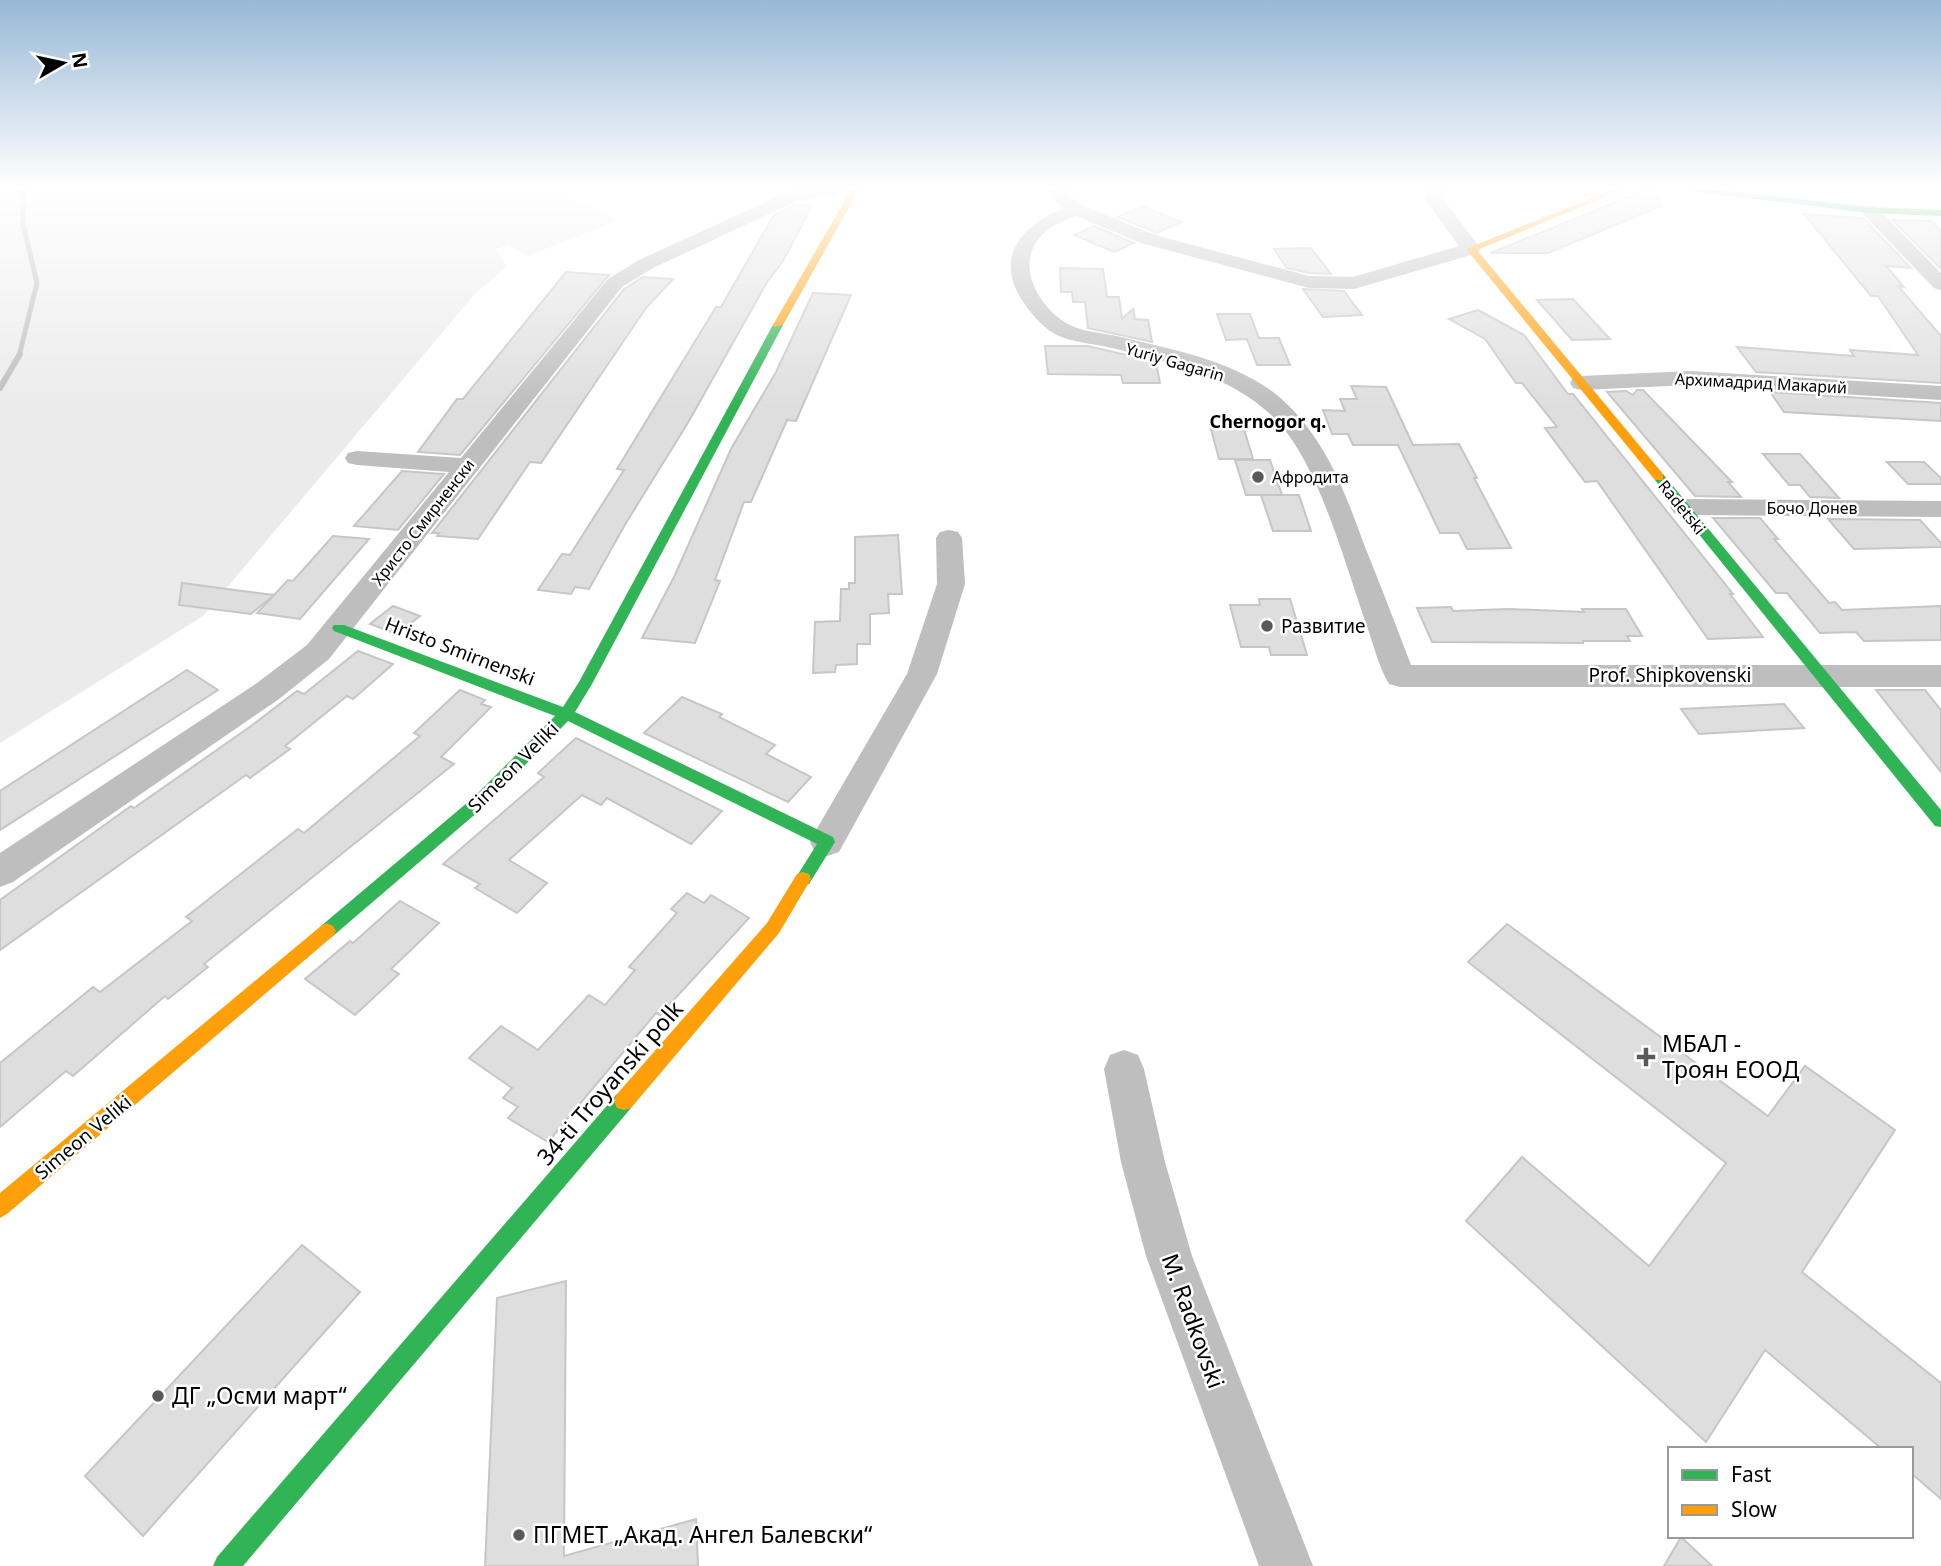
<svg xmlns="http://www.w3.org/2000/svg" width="1941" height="1566" font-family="'Noto Sans',sans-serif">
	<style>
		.green { fill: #ebebeb }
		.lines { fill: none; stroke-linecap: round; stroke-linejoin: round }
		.stream-far1 { stroke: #bdbdbd; stroke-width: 5 }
		.stream { stroke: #bdbdbd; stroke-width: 6 }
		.building { fill: #dedede; stroke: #c6c6c6; stroke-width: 2 }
		.street { fill: #bebebe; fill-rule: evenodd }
		.fast { fill: #30b455; fill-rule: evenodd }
		.slow { fill: #ff9f0a; fill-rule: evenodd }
		.poi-dot { fill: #595959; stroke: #fff; stroke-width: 2.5 }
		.labels { text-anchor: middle; stroke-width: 5; stroke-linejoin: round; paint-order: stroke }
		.far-street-label { font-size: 16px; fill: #000; stroke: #fff }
		.far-poi-label { font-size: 16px; fill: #000; stroke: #fff; text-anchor: start }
		.far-neighbourhood-label { font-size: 18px; font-weight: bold; fill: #000; stroke: #fff }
		.poi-label { font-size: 19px; fill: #000; stroke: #fff; text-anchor: start }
		.street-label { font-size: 19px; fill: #000; stroke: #fff }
		.near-poi-label { font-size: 23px; fill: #000; stroke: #fff; text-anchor: start }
		.near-street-label { font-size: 23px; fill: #000; stroke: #fff }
	</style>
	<rect width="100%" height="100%" fill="#fff"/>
	<polygon class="green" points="0,188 586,188 562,194 619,220 528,256 510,245 495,249 507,266 474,295 203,616 0,743"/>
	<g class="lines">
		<polyline class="stream-far1" points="19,356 37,283 23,224 23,188"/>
		<polyline class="stream" points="0,388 20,354"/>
	</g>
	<g class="building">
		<polygon points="1650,188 1653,188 1661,206 1548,253 1491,253"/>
		<polygon points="794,205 812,206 783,261 767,282 689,421 626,523 589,589 575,587 571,594 538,590 562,554 570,555 624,470 617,469 716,307 721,307 774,215"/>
		<polygon points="1142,206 1181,222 1157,233 1117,217"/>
		<polygon points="1804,214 1863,218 1911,268 1886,266 1904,287 1898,286 1941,336 1941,383 1756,372 1737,347 1854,356 1850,350 1918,355 1878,296 1871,296"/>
		<polygon points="1892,220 1932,221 1941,231 1941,269"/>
		<polygon points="1094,226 1134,243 1114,252 1074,235"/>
		<polygon points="1311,248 1331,274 1309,273 1287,268 1274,249"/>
		<polygon points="1060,268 1103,269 1107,297 1119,297 1122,319 1133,309 1135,319 1148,320 1152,342 1088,328 1085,302 1073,302 1072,292 1061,292"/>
		<polygon points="566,272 609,275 460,455 418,452 457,399 463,399"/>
		<polygon points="643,277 673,279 646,308 541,463 530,462 478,539 437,536 439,533 432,533 624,289"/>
		<polygon points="1303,289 1344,291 1362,315 1323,317"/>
		<polygon points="813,293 851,295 796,421 787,420 751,502 744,502 715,580 720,581 695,643 642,638 674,577 731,449 776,372"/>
		<polygon points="1573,299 1610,339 1572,340 1537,300"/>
		<polygon points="1478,310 1524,335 1568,394 1573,394 1733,594 1730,594 1763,637 1708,639 1597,481 1585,482 1545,428 1557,427 1522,383 1516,383 1485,339 1449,319"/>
		<polygon points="1217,314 1250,314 1259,338 1279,338 1290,365 1257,365 1247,339 1226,340"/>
		<polygon points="1045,346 1088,346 1156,362 1160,383 1123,383 1121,375 1048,374"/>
		<polygon points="1351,386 1386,387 1413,445 1459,444 1477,478 1474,478 1511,548 1467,549 1459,533 1440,533 1398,445 1353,445 1348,434 1332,434 1323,410 1345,411 1340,399 1357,399"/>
		<polygon points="1637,390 1643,390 1732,482 1728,482 1741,497 1695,496 1607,392 1626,391 1633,395"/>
		<polygon points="1770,392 1941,403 1941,421 1784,412"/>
		<polygon points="1211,429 1244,429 1253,459 1219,459"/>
		<polygon points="1763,454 1800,454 1839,498 1810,497 1800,485 1789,485"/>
		<polygon points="1235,460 1270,460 1282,495 1246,495"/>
		<polygon points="1887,462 1924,462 1941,478 1941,484 1908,484"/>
		<polygon points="402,471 444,474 398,530 354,526"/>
		<polygon points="1261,495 1299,495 1311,531 1273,531"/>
		<polygon points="1713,518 1760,518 1778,539 1774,539 1829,603 1835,602 1842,610 1941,606 1941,640 1864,641 1856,632 1820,633 1787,593 1776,593"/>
		<polygon points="1828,519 1920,520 1941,543 1941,547 1854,549"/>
		<polygon points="898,535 902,594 888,594 889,613 870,614 870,644 857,644 857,664 836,665 835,672 813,673 815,622 840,621 841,589 849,589 849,583 855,583 855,537"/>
		<polygon points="333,536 369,539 300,619 257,613 288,580 293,581"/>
		<polygon points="182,583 274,595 251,614 179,605"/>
		<polygon points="1259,599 1290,599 1307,655 1271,655 1269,647 1241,647 1230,605 1260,605"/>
		<polygon points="393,606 420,616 397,634 370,624"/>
		<polygon points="1451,607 1453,611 1509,609 1584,612 1582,609 1626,609 1642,636 1627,636 1630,641 1583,641 1583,643 1432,642 1417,608"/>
		<polygon points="358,651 393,664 353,699 347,696 285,746 290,749 250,778 246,775 0,950 0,900 131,806 134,808 251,726 297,691 304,694"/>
		<polygon points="187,670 218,690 0,830 0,791"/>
		<polygon points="460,690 485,700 481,704 491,707 441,757 454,764 204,964 208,967 168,999 165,996 73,1076 66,1071 0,1127 0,1063 93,987 100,992 192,921 186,917 298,829 304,833 420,736 414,733"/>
		<polygon points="1876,690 1925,690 1941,710 1941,772"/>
		<polygon points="682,697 722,714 719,717 775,745 766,754 811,777 788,802 644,733"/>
		<polygon points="1784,704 1804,728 1699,734 1681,709"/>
		<polygon points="576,738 722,811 691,844 607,798 601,805 582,795 509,860 547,883 517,913 475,888 480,884 443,864 544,777 538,773"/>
		<polygon points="687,893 704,903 711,895 749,918 660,1015 656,1013 548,1142 508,1118 518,1107 503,1098 512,1088 469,1058 501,1026 538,1050 589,995 605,1005 635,970 629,967 677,913 671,909"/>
		<polygon points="400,901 439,923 391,969 399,974 355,1015 305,979 350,941 353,943"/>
		<polygon points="1507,924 1768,1116 1805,1066 1895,1130 1802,1272 1941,1383 1941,1499 1911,1473 1911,1449 1882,1449 1765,1350 1706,1442 1466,1221 1522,1157 1649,1266 1726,1163 1468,962"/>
		<polygon points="302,1245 360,1292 143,1536 85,1476"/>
		<polygon points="566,1281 564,1556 696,1519 698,1566 485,1566 497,1298"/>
		<polygon points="1681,1537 1712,1566 1664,1566"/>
	</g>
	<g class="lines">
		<g class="street">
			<polygon points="804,188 850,188 841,193 797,201 653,268 622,287 329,659 279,699 13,882 0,887 0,853 257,683 307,645 449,472 357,465 348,463 345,458 348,453 357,451 461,458 608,279 639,260 785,193"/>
			<path d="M 1047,188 L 1065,188 L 1069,195 L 1084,206 L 1155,235 L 1309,276 L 1353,277 L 1459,246 L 1426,200 L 1426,188 L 1444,188 L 1444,200 L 1481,249 L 1478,253 L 1354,289 L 1309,288 L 1141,243 L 1076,216 C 1060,222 1042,230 1034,246 C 1019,275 1044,312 1070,325 C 1083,332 1103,333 1117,336 C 1174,350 1244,362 1287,404 C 1328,444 1346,495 1365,547 C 1381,586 1396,626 1411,665 L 1941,665 L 1941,687 L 1400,687 L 1389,684 C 1379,667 1374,647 1368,629 C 1346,568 1323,478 1284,429 C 1242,377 1170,362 1108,347 C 1092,344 1072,342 1057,335 C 1046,330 1036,319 1029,310 C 992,264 1015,228 1064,208 L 1056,202 Z"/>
			<polygon points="1869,205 1875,206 1941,273 1941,290 1934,288 1863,214 1860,210"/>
			<polygon points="1690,371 1941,386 1941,400 1690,385 1581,390 1573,388 1570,383 1573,378 1581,376"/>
			<polygon points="1683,499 1941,501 1941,517 1683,515 1674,513 1670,507 1674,501"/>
			<polygon points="949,530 958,532 962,538 965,584 937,674 839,852 827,856 815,852 810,842 815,832 907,674 937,584 936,538 940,532"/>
			<polygon points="1124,1050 1138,1055 1144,1069 1165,1162 1192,1256 1313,1566 1259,1566 1146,1256 1121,1162 1104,1069 1110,1055"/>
		</g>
		<g class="fast">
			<polygon points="1677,188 1702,188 1869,207 1941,210 1941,216 1869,213 1681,190"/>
			<polygon points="774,323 783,325 592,684 575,712 833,837 835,842 809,884 803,886 797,884 795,879 817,844 568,721 486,805 333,936 327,939 321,936 318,931 321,926 474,797 555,716 334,631 332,628 334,625 344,625 563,707 579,682"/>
			<polygon points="1659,473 1663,474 1941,810 1941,827 1935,826 1655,480 1655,474"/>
			<polygon points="624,1092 631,1094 634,1101 631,1108 243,1566 213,1566 217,1557 617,1094"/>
		</g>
		<g class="slow">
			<polygon points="852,188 860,188 783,325 774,327 773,325"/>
			<polygon points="1616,188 1627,188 1477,250 1663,474 1663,480 1655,480 1466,249"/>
			<polygon points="803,872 809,874 811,879 779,933 631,1108 624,1110 617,1108 614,1101 617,1094 767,923 797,874"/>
			<polygon points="327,923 333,926 336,931 333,936 7,1214 0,1218 0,1193 321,926"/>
		</g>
	</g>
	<linearGradient id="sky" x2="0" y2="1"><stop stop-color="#97b8d7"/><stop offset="0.46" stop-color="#fff"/><stop offset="1" stop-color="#fff" stop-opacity="0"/></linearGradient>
	<rect width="1941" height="407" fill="url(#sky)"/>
	<g class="poi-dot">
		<circle cx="1258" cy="477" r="7"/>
		<circle cx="1267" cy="626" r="7"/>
		<path d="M1642.5 1046.5h7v7h7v7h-7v7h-7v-7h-7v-7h7z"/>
		<circle cx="158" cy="1396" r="7"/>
		<circle cx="519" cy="1535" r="7"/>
	</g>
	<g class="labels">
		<g class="far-street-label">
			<text transform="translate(1175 362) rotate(16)" y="6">Yuriy Gagarin</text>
			<text transform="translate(1761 383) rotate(3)" y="6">Архимадрид Макарий</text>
			<text transform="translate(1682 507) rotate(51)" y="6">Radetski</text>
			<text x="1812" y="514">Бочо Донев</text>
			<text transform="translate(423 522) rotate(-52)" y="6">Христо Смирненски</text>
		</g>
		<g class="far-poi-label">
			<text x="1272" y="483">Афродита</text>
		</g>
		<g class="far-neighbourhood-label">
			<text x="1268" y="428">Chernogor q.</text>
		</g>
		<g class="poi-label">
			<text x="1281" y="633">Развитие</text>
		</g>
		<g class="street-label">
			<text transform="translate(460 651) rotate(21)" y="7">Hristo Smirnenski</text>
			<text x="1670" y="682">Prof. Shipkovenski</text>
			<text transform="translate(513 767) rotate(-45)" y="7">Simeon Veliki</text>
			<text transform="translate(83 1137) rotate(-40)" y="7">Simeon Veliki</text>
		</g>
		<g class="near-poi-label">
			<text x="1662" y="1052">МБАЛ -<tspan x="1662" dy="26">Троян ЕООД</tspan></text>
			<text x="172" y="1404">ДГ „Осми март“</text>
			<text x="533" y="1543">ПГМЕТ „Акад. Ангел Балевски“</text>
		</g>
		<g class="near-street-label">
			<text transform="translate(610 1083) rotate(-49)" y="8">34-ti Troyanski polk</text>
			<text transform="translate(1193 1321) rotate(70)" y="8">M. Radkovski</text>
		</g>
	</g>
	<rect x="1668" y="1447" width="245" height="91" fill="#ffffff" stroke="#999999" stroke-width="2"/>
	<rect x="1682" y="1470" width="35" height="10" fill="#30b455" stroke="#999999" stroke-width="2"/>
	<text x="1731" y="1482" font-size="21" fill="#000000">Fast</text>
	<rect x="1682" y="1505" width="35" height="10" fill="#ff9f0a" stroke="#999999" stroke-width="2"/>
	<text x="1731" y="1517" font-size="21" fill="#000000">Slow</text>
	<g transform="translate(63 63) rotate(81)" stroke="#ffffff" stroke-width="5" paint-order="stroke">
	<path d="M0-5L12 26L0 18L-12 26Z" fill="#000000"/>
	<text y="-10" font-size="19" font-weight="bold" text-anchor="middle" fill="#000000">N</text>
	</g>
</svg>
